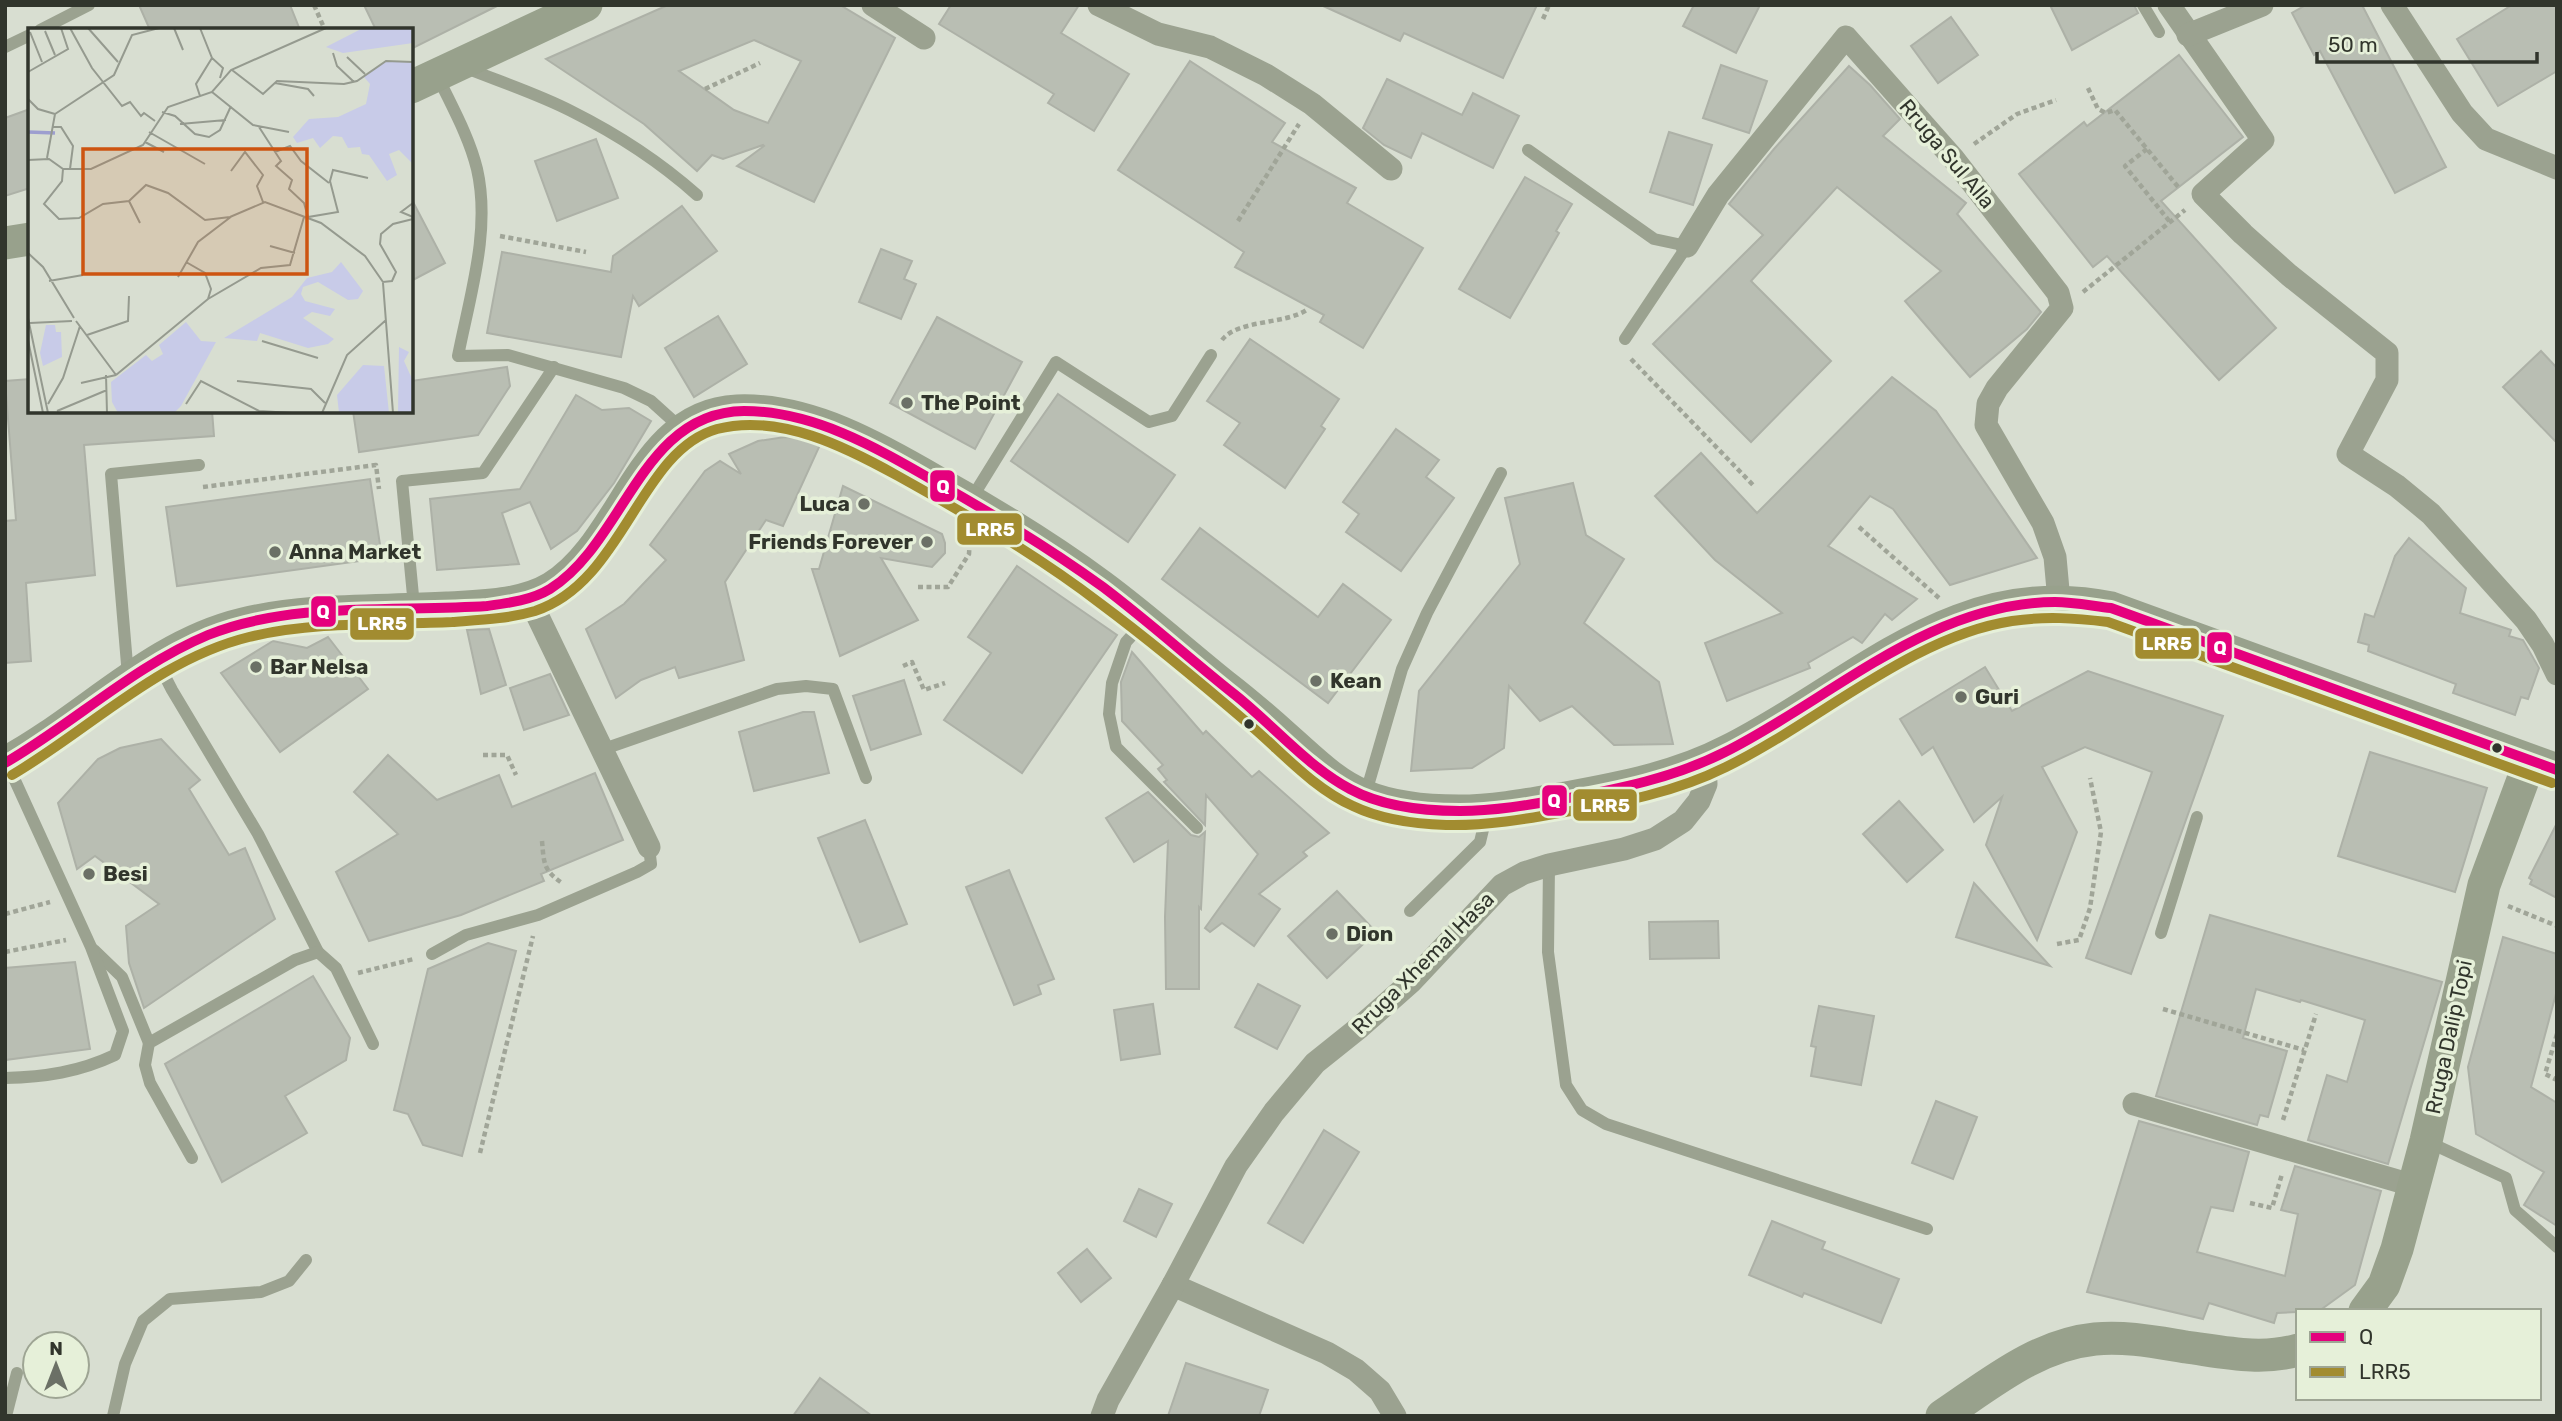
<svg xmlns="http://www.w3.org/2000/svg" width="2562" height="1421" font-family="Rubik,sans-serif">
	<style>
		.building { fill: #b9beb3; stroke: #adb1a7; stroke-width: 2; fill-rule: evenodd }
		.lines { fill: none; stroke-linecap: round; stroke-linejoin: round }
		.path { stroke: #a0a598; stroke-width: 4.5; stroke-dasharray: 5 3.5; stroke-linecap: butt }
		.lane { stroke: #9ba290; stroke-width: 12 }
		.street { stroke: #9ba290; stroke-width: 23 }
		.secondary { stroke: #98a18c; stroke-width: 33 }
		.bus-1-casing { stroke: #e6f0d9; stroke-width: 16 }
		.bus-2-casing { stroke: #e6f0d9; stroke-width: 16 }
		.bus-1 { stroke: #e5007d; stroke-width: 10 }
		.bus-2 { stroke: #a28c30; stroke-width: 10 }
		.poi-dot { fill: #6b7066; stroke: #e6f0d9; stroke-width: 2.5 }
		.bus-dot { fill: #31352c; stroke: #e6f0d9; stroke-width: 2.5 }
		.labels { text-anchor: middle; stroke-width: 7; stroke-linejoin: round; paint-order: stroke }
		.street-label { font-size: 21px; fill: #31352c; stroke: #e6f0d9 }
		.poi-label { font-size: 21px; font-weight: bold; fill: #31352c; stroke: #e6f0d9; text-anchor: start }
		.inset-river { fill: none; stroke: #9d9ecf; stroke-width: 3.5 }
		.inset-road { fill: none; stroke: #959a8f; stroke-width: 2 }
		.view { fill: #cd5411; fill-opacity: 0.15; stroke: #cd5411; stroke-width: 3.5 }
		.inset-edge { fill: none; stroke: #31352c; stroke-width: 3.5 }
		.line-badge { stroke: #e6f0d9; stroke-width: 2.5 }
		.badge-label { font-size: 19px; text-anchor: middle; font-weight: bold; fill: #fff }
	</style>
	<rect width="100%" height="100%" fill="#d8ded1"/>
	<g class="building">
		<polygon points="139,5 290,5 300,30 150,30"/>
		<polygon points="364,5 499,5 411,49 411,30 376,30"/>
		<path d="M 668,5 L 840,5 L 895,38 L 814,202 L 737,166 L 764,146 L 763,145 L 723,159 L 712,155 L 697,171 L 644,124 L 546,59 ZM 754,40 L 801,61 L 768,123 L 734,110 L 679,71 Z"/>
		<polygon points="951,5 1079,5 1061,33 1129,74 1094,131 1048,103 1054,94 939,24"/>
		<polygon points="1321,5 1537,5 1503,78 1404,33 1400,41"/>
		<polygon points="1694,5 1760,5 1736,53 1683,26"/>
		<polygon points="2050,5 2134,5 2138,13 2072,50"/>
		<polygon points="2306,5 2362,5 2446,167 2395,193 2320,51 2314,55 2292,13"/>
		<polygon points="2512,5 2557,5 2557,71 2498,106 2457,39"/>
		<polygon points="1951,17 1978,55 1938,83 1911,46"/>
		<polygon points="2179,55 2243,137 2161,201 2276,328 2219,380 2107,256 2093,267 2019,174 2084,122 2087,126"/>
		<polygon points="1190,61 1285,123 1272,142 1356,188 1347,203 1423,248 1363,348 1320,322 1324,315 1235,267 1244,252 1118,170"/>
		<polygon points="1721,65 1767,81 1749,133 1703,118"/>
		<polygon points="1849,66 1870,85 1900,119 1883,136 1966,203 1957,214 2041,312 2027,329 1970,377 1905,301 1941,271 1837,187 1751,281 1831,361 1751,442 1653,344 1763,235 1729,204 1774,149"/>
		<polygon points="1387,79 1462,115 1473,93 1519,116 1493,168 1422,133 1411,158 1384,145 1363,128"/>
		<polygon points="30,109 30,188 5,196 5,118"/>
		<polygon points="1669,132 1712,145 1693,205 1650,192"/>
		<polygon points="596,139 618,198 557,221 535,161"/>
		<polygon points="1525,177 1572,204 1556,231 1559,233 1510,318 1459,289"/>
		<polygon points="411,198 445,263 411,281"/>
		<polygon points="682,206 717,251 639,306 633,296 621,357 487,333 502,252 611,272 613,256"/>
		<polygon points="881,249 912,261 904,279 916,284 901,319 859,302"/>
		<polygon points="718,316 747,364 694,397 665,348"/>
		<polygon points="937,317 1022,362 975,449 890,403"/>
		<polygon points="1250,339 1339,399 1321,426 1325,429 1285,488 1224,445 1240,423 1207,401"/>
		<polygon points="2541,351 2557,368 2557,443 2503,387"/>
		<polygon points="507,367 510,386 478,435 359,452 353,411 411,411 411,381"/>
		<polygon points="1892,377 1936,411 2037,558 1950,585 1893,509 1870,496 1828,546 1917,599 1892,620 1885,614 1862,643 1853,637 1808,663 1810,668 1727,701 1705,643 1782,613 1715,560 1655,496 1701,453 1757,513"/>
		<polygon points="30,379 30,411 212,411 214,436 84,445 95,575 26,583 31,661 5,663 5,521 16,520 5,381"/>
		<polygon points="1058,394 1175,475 1128,542 1011,461"/>
		<polygon points="576,395 602,410 629,408 651,421 614,483 577,531 551,549 530,502 502,513 519,564 437,570 430,499 520,489"/>
		<polygon points="1396,429 1439,460 1426,477 1454,498 1401,571 1346,532 1359,514 1343,502"/>
		<polygon points="785,437 796,438 820,445 783,526 766,520 725,582 744,660 679,678 675,667 641,680 616,698 586,629 624,604 666,560 650,545 705,471 720,461 741,474 729,454 758,441"/>
		<polygon points="370,479 382,558 177,586 166,507"/>
		<polygon points="1573,483 1586,535 1624,559 1584,623 1659,682 1673,744 1614,745 1572,706 1540,721 1509,686 1504,748 1472,768 1411,771 1419,691 1520,564 1505,498"/>
		<polygon points="843,486 942,534 945,543 945,553 932,567 881,558 918,620 840,656 812,569 819,569"/>
		<polygon points="1200,528 1318,617 1343,584 1391,620 1328,703 1162,579"/>
		<polygon points="2409,538 2466,588 2460,613 2511,630 2509,636 2523,640 2539,668 2528,699 2521,697 2515,715 2453,693 2456,684 2368,651 2369,645 2358,642 2365,614 2374,617 2395,556"/>
		<polygon points="1017,566 1117,635 1022,773 944,720 991,653 968,637"/>
		<polygon points="489,629 506,685 481,694 467,630"/>
		<polygon points="328,637 368,689 280,752 221,673 273,641 307,648"/>
		<polygon points="1132,652 1203,734 1206,731 1252,777 1259,771 1329,833 1303,852 1307,856 1259,894 1280,909 1254,946 1222,923 1210,932 1205,928 1258,854 1206,795 1205,825 1164,782 1167,780 1158,769 1163,765 1122,721 1121,682"/>
		<polygon points="1985,667 2012,711 2088,671 2223,716 2131,974 2086,958 2152,772 2085,747 2042,767 2077,832 2037,940 1986,845 2002,797 1974,822 1933,747 1922,755 1900,719"/>
		<polygon points="550,674 569,715 524,730 510,688"/>
		<polygon points="904,680 921,734 871,750 853,696"/>
		<polygon points="803,712 814,712 829,773 754,791 739,732"/>
		<polygon points="161,739 200,780 189,789 229,855 245,848 275,919 144,1008 129,963 126,926 159,904 95,856 77,869 58,803 98,759 120,748"/>
		<polygon points="2370,752 2487,788 2455,892 2338,856"/>
		<polygon points="388,755 437,800 499,775 512,807 595,773 623,840 541,874 544,881 461,915 369,941 336,872 398,834 354,792"/>
		<polygon points="1148,792 1191,835 1199,837 1205,832 1201,909 1199,907 1199,989 1166,989 1165,917 1168,841 1134,862 1106,818"/>
		<polygon points="1899,801 1943,850 1907,882 1863,834"/>
		<polygon points="865,820 907,924 860,942 818,838"/>
		<polygon points="2557,823 2557,898 2530,884 2532,880 2529,878"/>
		<polygon points="1009,870 1054,979 1038,985 1041,994 1014,1005 966,887"/>
		<polygon points="1974,883 2050,966 1956,937"/>
		<polygon points="1337,891 1376,932 1327,978 1288,936"/>
		<polygon points="2210,915 2442,982 2388,1164 2308,1140 2327,1075 2347,1082 2365,1020 2301,1000 2300,1002 2256,989 2243,1038 2287,1051 2268,1117 2260,1115 2257,1125 2156,1096"/>
		<polygon points="1718,921 1719,958 1650,959 1649,922"/>
		<polygon points="2503,937 2557,954 2557,990 2531,1087 2557,1103 2557,1226 2524,1205 2544,1172 2476,1134 2468,1067"/>
		<polygon points="488,943 516,951 462,1156 423,1145 408,1114 394,1110 428,969"/>
		<polygon points="75,962 90,1049 5,1060 5,968"/>
		<polygon points="313,976 350,1038 346,1060 285,1096 307,1133 222,1182 165,1064"/>
		<polygon points="1258,984 1300,1006 1277,1049 1235,1027"/>
		<polygon points="1153,1004 1160,1054 1121,1060 1114,1010"/>
		<polygon points="1819,1006 1874,1016 1861,1085 1811,1076 1816,1047 1811,1046"/>
		<polygon points="1936,1101 1977,1117 1953,1179 1912,1163"/>
		<polygon points="2139,1121 2249,1152 2233,1211 2211,1207 2197,1252 2285,1276 2298,1214 2281,1210 2295,1166 2381,1191 2355,1285 2319,1311 2277,1313 2274,1323 2209,1303 2203,1319 2087,1292"/>
		<polygon points="1324,1130 1359,1152 1303,1243 1268,1223"/>
		<polygon points="1139,1189 1172,1204 1156,1237 1124,1221"/>
		<polygon points="1772,1221 1825,1242 1822,1249 1899,1279 1881,1323 1804,1293 1802,1297 1749,1275"/>
		<polygon points="1087,1249 1111,1278 1081,1302 1058,1273"/>
		<polygon points="1186,1363 1268,1390 1259,1416 1168,1416"/>
		<polygon points="820,1378 872,1416 793,1416"/>
	</g>
	<g class="lines">
		<g class="path">
			<polyline points="314,5 325,30"/>
			<polyline points="1543,19 1549,5"/>
			<polyline points="2088,88 2098,109 2106,113 2115,110 2179,188"/>
			<polyline points="705,89 760,63"/>
			<polyline points="1974,144 2017,114 2056,100"/>
			<polyline points="2147,149 2125,166 2170,222"/>
			<polyline points="1238,221 1299,124"/>
			<polyline points="500,236 586,252"/>
			<polyline points="2083,292 2185,210"/>
			<path d="M 1222,340 C 1238,319 1286,325 1308,309"/>
			<polyline points="1631,359 1754,486"/>
			<polyline points="203,487 376,465 379,489"/>
			<polyline points="1859,527 1939,598"/>
			<polyline points="918,587 948,587 969,554 970,537"/>
			<polyline points="903,666 912,662 924,690 945,683"/>
			<polyline points="483,755 507,755 516,775"/>
			<path d="M 542,841 C 544,863 543,870 562,883"/>
			<polyline points="2508,906 2557,926"/>
			<polyline points="5,914 50,902"/>
			<polyline points="2057,944 2079,940 2090,908 2101,832 2090,778"/>
			<polyline points="5,952 66,940"/>
			<polyline points="358,973 414,959"/>
			<polyline points="2163,1009 2304,1050"/>
			<polyline points="2557,1034 2545,1074 2557,1080"/>
			<polyline points="2283,1120 2316,1014"/>
			<polyline points="480,1153 533,936"/>
			<polyline points="2250,1203 2272,1208 2282,1174"/>
		</g>
		<g class="lane">
			<polyline points="2143,5 2159,32"/>
			<polyline points="40,30 89,5"/>
			<polyline points="5,47 30,35"/>
			<path d="M 466,68 C 501,82 538,94 571,111 C 615,133 660,162 697,195"/>
			<path d="M 437,75 C 451,105 469,136 477,169 C 491,230 470,295 458,356 L 508,355 L 624,388 L 651,401 L 682,429"/>
			<polyline points="1528,150 1654,239 1687,246 1625,339"/>
			<polyline points="970,501 1056,362 1149,422 1172,416 1211,355"/>
			<polyline points="414,606 402,481 483,473 554,367"/>
			<polyline points="1144,622 1126,642 1112,683 1109,714 1116,747 1197,828"/>
			<polyline points="157,661 172,690 258,834 318,952"/>
			<polyline points="128,676 111,474 199,465"/>
			<polyline points="601,750 777,689 806,686 833,689 866,778"/>
			<polyline points="1365,796 1402,669 1427,613 1501,473"/>
			<polyline points="1549,865 1548,952 1566,1085 1582,1110 1606,1124 1927,1229"/>
			<polyline points="1410,911 1480,842 1487,813"/>
			<polyline points="2161,933 2197,817"/>
			<polyline points="94,950 122,977 149,1043"/>
			<polyline points="432,954 466,935 538,915 637,872 651,864 649,847"/>
			<path d="M 5,1078 C 45,1077 79,1072 115,1055 L 123,1031 L 91,947 L 7,763"/>
			<polyline points="2426,1141 2506,1178 2515,1210 2557,1247"/>
			<polyline points="192,1158 150,1083 145,1065 149,1043 295,960 318,952 336,968 373,1044"/>
			<polyline points="6,1416 17,1373"/>
			<polyline points="113,1416 125,1364 143,1321 170,1299 261,1292 289,1281 306,1260"/>
		</g>
		<g class="street">
			<polyline points="873,5 924,38"/>
			<polyline points="1099,5 1158,34 1210,47 1266,75 1312,104 1391,169"/>
			<polyline points="2169,5 2263,140 2203,194 2243,234 2289,275 2387,353 2387,380 2348,454 2397,486 2431,514 2526,620 2543,645 2557,674"/>
			<polyline points="2392,5 2462,113 2486,139 2557,168"/>
			<polyline points="2188,35 2262,5"/>
			<polyline points="1687,246 1718,195 1846,37 1953,158 2058,293 2062,308 1997,388 1988,404 1986,425 2043,523 2055,557 2059,601"/>
			<polyline points="529,598 649,847"/>
			<polyline points="2134,1104 2415,1186"/>
			<polyline points="1173,1285 1327,1353 1356,1370 1380,1391 1395,1416"/>
			<polyline points="1102,1416 1108,1400 1173,1285 1236,1166 1274,1112 1315,1063 1360,1027 1411,982 1502,885 1524,873 1549,865 1624,849 1655,839 1683,821 1699,801 1706,784 1705,762"/>
		</g>
		<g class="secondary">
			<polyline points="411,87 586,5"/>
			<polyline points="5,243 30,239"/>
			<path d="M 5,763 C 86,720 151,646 243,624 C 309,608 379,612 447,608 C 481,606 522,606 552,588 C 626,543 640,415 737,411 C 808,408 878,448 938,483 C 994,514 1049,548 1101,586 C 1143,617 1182,652 1223,685 C 1245,702 1266,720 1287,739 C 1311,760 1334,784 1364,796 C 1393,808 1428,811 1459,811 C 1495,811 1531,804 1566,798 C 1621,788 1678,777 1728,751 C 1856,687 1956,575 2111,608 L 2557,770"/>
			<polyline points="2365,1311 2384,1285 2397,1249 2426,1141 2484,885 2530,761"/>
			<path d="M 1942,1416 C 1990,1384 2036,1345 2095,1339 C 2125,1336 2155,1342 2186,1347 C 2223,1352 2261,1361 2298,1350"/>
		</g>
		<g class="bus-1-casing">
			<path id="bus-1" d="M 5,763 C 74,723 134,666 208,635 C 292,601 398,612 487,606 C 509,603 532,600 550,589 C 625,542 641,412 744,411 C 814,411 877,448 936,482 C 993,514 1049,548 1103,587 C 1148,621 1190,659 1234,694 C 1272,724 1307,766 1350,789 C 1383,807 1423,811 1460,811 C 1494,811 1529,805 1563,799 C 1618,789 1674,778 1725,752 C 1831,699 1929,603 2055,602 C 2073,602 2093,606 2111,608 L 2557,770"/>
		</g>
		<g class="bus-2-casing">
			<path id="bus-2" d="M 12,775 C 90,729 159,659 249,637 C 315,621 385,625 452,622 C 479,620 508,619 535,611 C 624,582 639,451 717,429 C 779,413 846,447 898,476 C 968,515 1037,555 1101,604 C 1152,642 1201,683 1250,725 C 1283,753 1313,788 1353,806 C 1382,820 1414,824 1446,825 C 1486,826 1526,819 1565,812 C 1620,803 1676,792 1726,767 C 1817,723 1912,636 2012,621 C 2045,616 2075,618 2108,622 L 2552,783"/>
		</g>
		<use href="#bus-1" class="bus-1"/>
		<use href="#bus-2" class="bus-2"/>
	</g>
	<g class="poi-dot">
		<circle cx="907" cy="403" r="7"/>
		<circle cx="864" cy="504" r="7"/>
		<circle cx="927" cy="542" r="7"/>
		<circle cx="275" cy="552" r="7"/>
		<circle cx="256" cy="667" r="7"/>
		<circle cx="1316" cy="681" r="7"/>
		<circle cx="1961" cy="697" r="7"/>
		<circle cx="89" cy="874" r="7"/>
		<circle cx="1332" cy="934" r="7"/>
	</g>
	<g class="bus-dot">
		<circle cx="1249" cy="724" r="6"/>
		<circle cx="2497" cy="748" r="6"/>
	</g>
	<g class="labels">
		<g class="street-label">
			<text transform="translate(1947 154) rotate(50)" y="7">Rruga Sul Alla</text>
			<text transform="translate(1423 963) rotate(-45)" y="7">Rruga Xhemal Hasa</text>
			<text transform="translate(2449 1037) rotate(-78)" y="7">Rruga Dalip Topi</text>
		</g>
		<g class="poi-label">
			<text x="921" y="410">The Point</text>
			<text x="850" y="511" text-anchor="end">Luca</text>
			<text x="913" y="549" text-anchor="end">Friends Forever</text>
			<text x="289" y="559">Anna Market</text>
			<text x="270" y="674">Bar Nelsa</text>
			<text x="1330" y="688">Kean</text>
			<text x="1975" y="704">Guri</text>
			<text x="103" y="881">Besi</text>
			<text x="1346" y="941">Dion</text>
		</g>
	</g>
	<g transform="translate(28 28)">
		<rect width="385" height="385" fill="#d8ded1"/>
		<path d="M 335,0 L 385,0 L 385,15 L 315,25 L 298,19 ZM 358,33 L 385,34 L 385,136 L 371,122 L 361,126 L 369,147 L 359,153 L 341,127 L 334,126 L 332,119 L 320,120 L 314,109 L 305,108 L 292,120 L 285,110 L 269,115 L 265,109 L 281,91 L 310,89 L 338,76 L 342,56 L 336,49 ZM 313,234 L 335,263 L 330,271 L 320,272 L 290,254 L 275,259 L 273,266 L 277,273 L 307,281 L 302,288 L 284,284 L 275,290 L 306,311 L 300,316 L 280,320 L 232,305 L 229,313 L 196,310 L 264,269 L 279,250 L 304,244 ZM 158,294 L 173,313 L 188,314 L 153,378 L 146,385 L 90,385 L 84,374 L 83,354 L 118,327 L 124,333 L 135,326 L 131,317 ZM 18,297 L 27,297 L 28,304 L 33,304 L 34,329 L 15,338 L 12,325 ZM 371,319 L 381,324 L 376,333 L 385,353 L 385,385 L 370,385 ZM 335,337 L 356,338 L 361,385 L 311,385 L 309,367 Z" fill="#c8cbe8"/>
		<path class="inset-river" d="M 0,104 L 27,105"/>
		<path class="inset-road" d="M 42,0 L 64,40 L 94,78 L 102,74 L 113,88 L 116,85 L 127,93M 60,0 L 90,34M 146,0 L 155,22M 172,0 L 184,30 L 195,40 L 192,50M 17,3 L 27,27M 2,4 L 14,34M 305,25 L 309,38 L 326,54M 319,29 L 337,46M 204,42 L 235,66 L 249,53 L 316,56 L 329,53 L 358,33 L 385,34M 0,44 L 40,21 L 33,0M 247,55 L 280,61 L 286,68M 184,64 L 225,97 L 261,104M 172,68 L 168,56 L 184,30M 0,71 L 10,81 L 27,86M 134,84 L 147,88 L 167,106 L 181,109 L 192,102 L 203,78M 152,96 L 198,92M 25,99 L 33,99 L 45,118 L 42,141M 231,99 L 253,133 L 248,138 L 264,152 L 261,161 L 276,175 L 280,189 L 310,184 L 302,153 L 305,142 L 340,150M 121,104 L 177,136M 117,114 L 136,124M 247,124 L 262,118 L 273,133 L 301,155M 19,130 L 27,86 L 86,47 L 104,7 L 131,0M 0,132 L 21,131 L 35,141 L 34,153 L 16,176 L 31,191 L 51,190 L 75,176 L 101,173 L 118,157 L 140,165 L 177,192 L 202,189 L 237,174 L 293,195 L 337,228 L 355,254 L 364,253 L 368,244 L 352,216 L 353,206 L 365,196 L 385,191M 35,141 L 63,141 L 115,117 L 140,79 L 184,64 L 203,42 L 298,0M 203,143 L 217,124 L 235,147 L 229,158 L 235,174M 101,173 L 112,195M 385,175 L 373,184 L 385,189M 242,218 L 267,225M 0,225 L 15,239 L 46,290M 158,234 L 177,245 L 183,261 L 180,271M 150,249 L 170,214 L 204,188M 21,253 L 55,247M 355,255 L 365,385M 0,290 L 20,385M 48,293 L 88,347M 2,295 L 44,293M 59,307 L 100,293 L 101,268M 0,312 L 15,385M 234,313 L 290,330M 78,347 L 79,385M 88,347 L 180,271 L 233,240 L 262,237 L 276,189M 209,353 L 283,361 L 297,375M 53,355 L 88,347M 20,376 L 35,350 L 52,298M 158,376 L 173,353 L 231,383 L 264,385M 29,383 L 79,362M 294,385 L 319,327 L 358,292"/>
		<path class="view" d="M 55,121 L 279,121 L 279,246 L 55,246 Z"/>
		<rect width="385" height="385" class="inset-edge"/>
	</g>
	<g class="line-badge">
		<rect x="929" y="469" width="27" height="34" rx="7" fill="#e5007d"/>
		<rect x="956" y="512" width="67" height="34" rx="7" fill="#a28c30"/>
		<rect x="310" y="595" width="27" height="33" rx="7" fill="#e5007d"/>
		<rect x="349" y="607" width="66" height="34" rx="7" fill="#a28c30"/>
		<rect x="2134" y="627" width="66" height="33" rx="7" fill="#a28c30"/>
		<rect x="2206" y="631" width="27" height="33" rx="7" fill="#e5007d"/>
		<rect x="1541" y="784" width="27" height="33" rx="7" fill="#e5007d"/>
		<rect x="1572" y="788" width="66" height="34" rx="7" fill="#a28c30"/>
	</g>
	<g class="badge-label">
		<text x="943" y="493">Q</text>
		<text x="990" y="536">LRR5</text>
		<text x="323" y="618">Q</text>
		<text x="382" y="630">LRR5</text>
		<text x="2167" y="650">LRR5</text>
		<text x="2220" y="654">Q</text>
		<text x="1554" y="807">Q</text>
		<text x="1605" y="812">LRR5</text>
	</g>
	<rect width="2562" height="1421" fill="none" stroke="#31352c" stroke-width="14"/>
	<rect x="2296" y="1309" width="245" height="91" fill="#e6f0d9" stroke="#9ea594" stroke-width="2"/>
	<rect x="2310" y="1332" width="35" height="10" fill="#e5007d" stroke="#9ea594" stroke-width="2"/>
	<text x="2359" y="1344" font-size="21" fill="#31352c">Q</text>
	<rect x="2310" y="1367" width="35" height="10" fill="#a28c30" stroke="#9ea594" stroke-width="2"/>
	<text x="2359" y="1379" font-size="21" fill="#31352c">LRR5</text>
	<g transform="translate(56 1365)"><circle r="33" fill="#e6f0d9" stroke="#9ea594" stroke-width="2"/>
	<path d="M0-5L12 26L0 18L-12 26Z" fill="#6b7066"/>
	<text y="-10" font-size="19" font-weight="bold" text-anchor="middle" fill="#31352c">N</text>
	</g>
	<path d="M2317 52v10h220v-10" fill="none" stroke="#31352c" stroke-width="3.5"/>
	<text x="2328" y="52" font-size="21" fill="#31352c" stroke="#e6f0d9" stroke-width="5" paint-order="stroke">50 m</text>
</svg>
